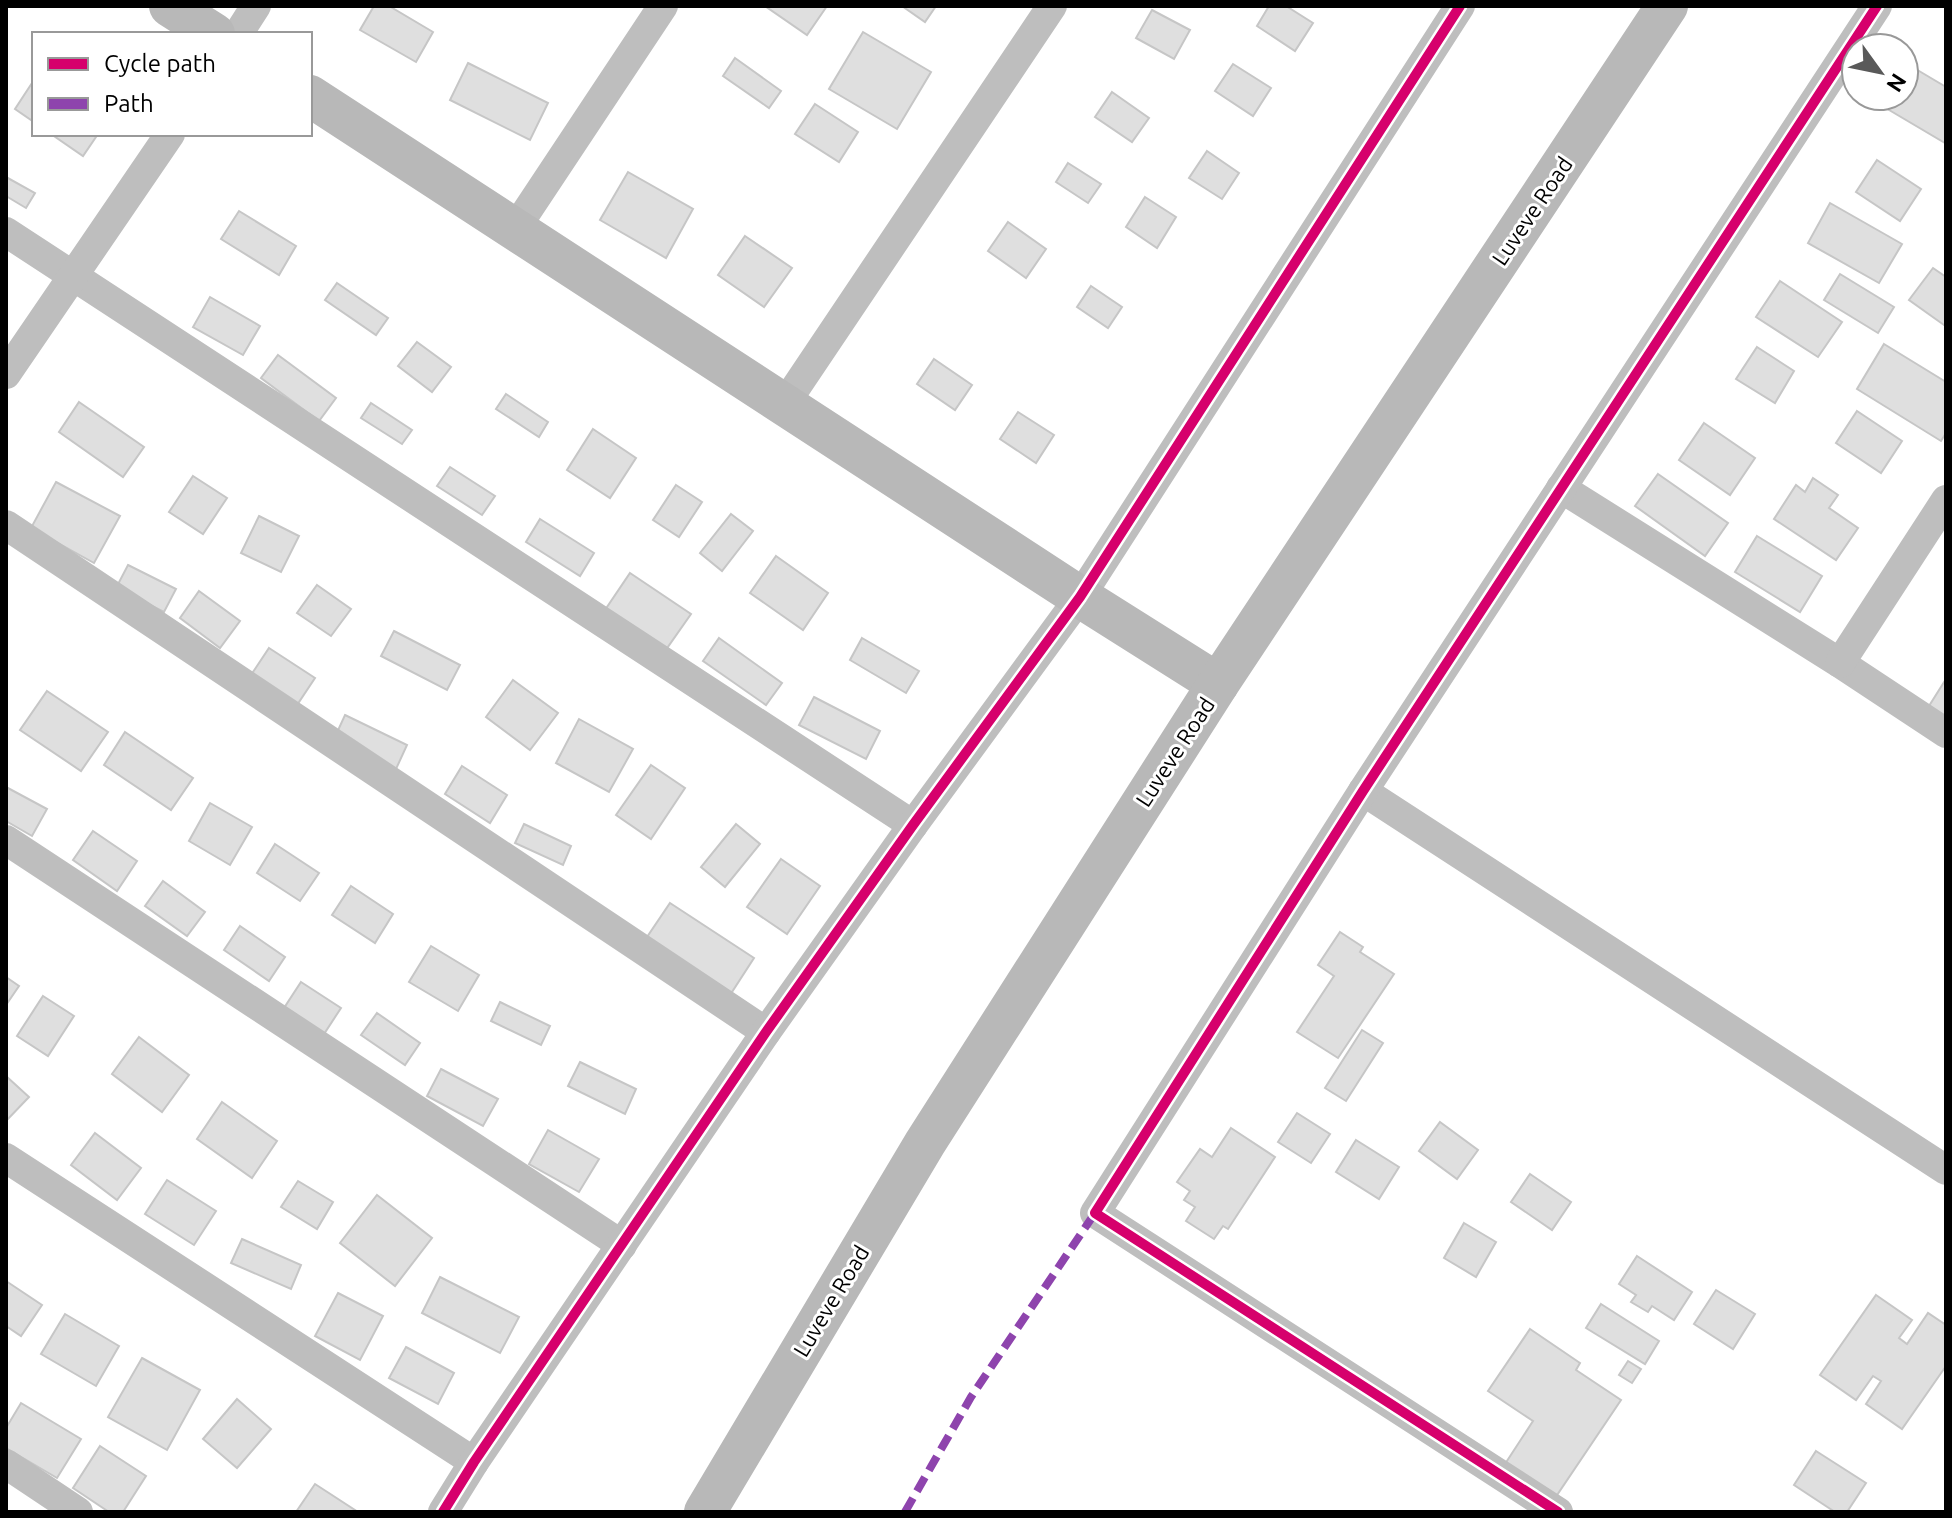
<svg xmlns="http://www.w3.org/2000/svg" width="1952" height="1518" font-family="Ubuntu,sans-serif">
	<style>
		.building { fill: #dfdfdf; stroke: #c6c6c6; stroke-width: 2 }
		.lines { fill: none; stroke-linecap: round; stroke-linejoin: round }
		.street { stroke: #bebebe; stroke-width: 30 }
		.secondary { stroke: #b8b8b8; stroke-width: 42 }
		.quiet { stroke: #8e44ad; stroke-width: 8; stroke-dasharray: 16 8; stroke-linecap: butt }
		.cycleway-casing { stroke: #fff; stroke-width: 15 }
		.cycleway { stroke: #d6006c; stroke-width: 10 }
		.labels { text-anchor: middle; stroke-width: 6; stroke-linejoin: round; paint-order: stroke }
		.street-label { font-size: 22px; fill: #000; stroke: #fff }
	</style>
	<rect width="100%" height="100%" fill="#fff"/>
	<g class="building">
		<polygon points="374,6 389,6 433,32 416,62 360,30"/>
		<polygon points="765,6 827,6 807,35"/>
		<polygon points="902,6 936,6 925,22"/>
		<polygon points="1269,6 1286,6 1313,23 1295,51 1257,26"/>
		<polygon points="1152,10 1190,30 1174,59 1136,38"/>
		<polygon points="863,32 931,72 897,129 829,89"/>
		<polygon points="735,58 781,91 769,108 723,76"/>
		<polygon points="468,63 548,103 530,140 450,100"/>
		<polygon points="1233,64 1271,88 1253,116 1215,91"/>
		<polygon points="1909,65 1946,87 1945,143 1884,107 1890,96 1904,96 1904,73"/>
		<polygon points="32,83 34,84 34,122 15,109"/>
		<polygon points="1112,92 1149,118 1132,142 1095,117"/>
		<polygon points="815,104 858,132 839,162 795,134"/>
		<polygon points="51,134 98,134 83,156"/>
		<polygon points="1207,151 1239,173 1222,199 1189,178"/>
		<polygon points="1877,160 1921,189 1900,221 1856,192"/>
		<polygon points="1068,163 1101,184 1088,203 1056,182"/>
		<polygon points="628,172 693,209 666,258 600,220"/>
		<polygon points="6,177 35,193 26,208 6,196"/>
		<polygon points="1145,197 1176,217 1157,248 1126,227"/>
		<polygon points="1830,203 1902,244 1879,283 1808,243"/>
		<polygon points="239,211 296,246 279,275 221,239"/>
		<polygon points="1008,222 1046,249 1026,278 988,251"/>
		<polygon points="745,236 792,268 764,307 718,275"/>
		<polygon points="1933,268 1946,277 1946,323 1944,325 1909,300"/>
		<polygon points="1840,274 1894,307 1878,333 1824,300"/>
		<polygon points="1780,281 1842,322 1818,357 1756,317"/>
		<polygon points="337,283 388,318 376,335 325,300"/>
		<polygon points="1091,286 1122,307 1108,328 1077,307"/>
		<polygon points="210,297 260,326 243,355 193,327"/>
		<polygon points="417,342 451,367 432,392 398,366"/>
		<polygon points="1884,344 1946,382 1946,433 1941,441 1857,389"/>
		<polygon points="1757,347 1794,371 1775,403 1736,379"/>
		<polygon points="278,355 336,398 319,421 261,378"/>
		<polygon points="934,359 972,385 955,410 917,384"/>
		<polygon points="506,394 548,422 539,437 496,409"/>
		<polygon points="79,402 144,447 123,477 59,432"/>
		<polygon points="371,403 412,430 402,444 361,418"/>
		<polygon points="1857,411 1902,441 1881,473 1836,443"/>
		<polygon points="1018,412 1054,435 1036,463 1000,439"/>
		<polygon points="1704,423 1755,458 1730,495 1679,460"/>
		<polygon points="593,429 636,458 610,498 567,470"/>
		<polygon points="450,467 495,496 482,515 437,486"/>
		<polygon points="1658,474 1728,523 1705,556 1635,506"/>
		<polygon points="193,476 227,498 203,534 169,512"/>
		<polygon points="1813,478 1838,495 1829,508 1858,528 1836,560 1774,519 1796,485 1805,492"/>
		<polygon points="56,482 120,516 94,563 31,528"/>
		<polygon points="676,485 702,502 679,537 653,520"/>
		<polygon points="731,514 753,531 722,571 700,553"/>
		<polygon points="259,516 299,536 281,572 241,553"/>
		<polygon points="540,519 594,553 580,576 526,542"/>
		<polygon points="1757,536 1822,576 1800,612 1735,572"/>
		<polygon points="776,556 828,593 803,630 750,593"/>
		<polygon points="128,565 176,589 164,612 116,588"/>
		<polygon points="630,573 691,614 665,651 605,610"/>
		<polygon points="317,585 351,609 331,636 297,613"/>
		<polygon points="199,591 240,621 220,648 180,618"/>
		<polygon points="394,631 460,665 447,690 381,656"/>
		<polygon points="719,638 782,683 766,705 703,661"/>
		<polygon points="862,638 919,671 906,693 850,660"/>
		<polygon points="269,648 315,678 297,705 251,675"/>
		<polygon points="1946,679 1946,717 1929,706"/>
		<polygon points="513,680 558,713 530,750 486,717"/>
		<polygon points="47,691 108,732 81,771 20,730"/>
		<polygon points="814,697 880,731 866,759 799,725"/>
		<polygon points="345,715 407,745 396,769 334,739"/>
		<polygon points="579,719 633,749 609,792 556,763"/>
		<polygon points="125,732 193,778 171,810 104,765"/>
		<polygon points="651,765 685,788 651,839 616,815"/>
		<polygon points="462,766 507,795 490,823 445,794"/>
		<polygon points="6,787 47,809 32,836 6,821"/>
		<polygon points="210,803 252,827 230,865 189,841"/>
		<polygon points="524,824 571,846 563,865 515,843"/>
		<polygon points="736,824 760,844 725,887 701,867"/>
		<polygon points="93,831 137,861 117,891 73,860"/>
		<polygon points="275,844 319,873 300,901 257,873"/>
		<polygon points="781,859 820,886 787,934 747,907"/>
		<polygon points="163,881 205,912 187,936 145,906"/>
		<polygon points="351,886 393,914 375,943 332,915"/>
		<polygon points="670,903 754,958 730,995 645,940"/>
		<polygon points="240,926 285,957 269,981 224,950"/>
		<polygon points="1340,932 1363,947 1360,952 1394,974 1338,1058 1297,1032 1334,976 1318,965"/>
		<polygon points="431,946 479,975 458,1011 409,982"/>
		<polygon points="6,977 19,986 6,1005"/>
		<polygon points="301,982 341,1008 324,1034 284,1008"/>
		<polygon points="43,996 74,1016 48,1056 17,1036"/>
		<polygon points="500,1002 550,1026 541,1045 491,1021"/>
		<polygon points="377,1013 420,1043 405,1065 361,1035"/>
		<polygon points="1362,1030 1383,1043 1346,1101 1325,1088"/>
		<polygon points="139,1037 189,1075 162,1112 112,1074"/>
		<polygon points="580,1062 636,1089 625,1114 568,1086"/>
		<polygon points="441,1069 498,1099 483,1126 427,1096"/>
		<polygon points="6,1076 29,1097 6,1121"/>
		<polygon points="222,1102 277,1141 252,1178 197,1139"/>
		<polygon points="1297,1113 1330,1134 1311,1163 1278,1142"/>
		<polygon points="1440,1122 1478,1150 1457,1179 1419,1151"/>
		<polygon points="1231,1128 1275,1157 1228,1229 1223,1226 1214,1239 1186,1221 1195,1207 1184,1200 1190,1191 1177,1182 1200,1149 1212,1157"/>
		<polygon points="548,1130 599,1159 579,1192 529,1164"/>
		<polygon points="95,1133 141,1168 117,1200 71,1165"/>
		<polygon points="1356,1140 1399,1167 1379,1199 1336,1172"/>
		<polygon points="1530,1174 1571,1202 1552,1230 1511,1202"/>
		<polygon points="167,1180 216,1211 194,1245 145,1214"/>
		<polygon points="298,1181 333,1202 317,1229 281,1207"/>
		<polygon points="377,1195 432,1238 395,1286 340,1243"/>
		<polygon points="1464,1223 1496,1242 1476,1277 1444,1258"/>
		<polygon points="242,1239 301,1265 291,1289 231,1263"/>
		<polygon points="1637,1256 1692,1292 1674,1320 1652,1306 1648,1312 1631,1302 1636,1295 1619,1284"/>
		<polygon points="440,1277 519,1317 500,1353 422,1313"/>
		<polygon points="6,1281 42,1305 21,1336 6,1326"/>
		<polygon points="1716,1290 1755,1314 1733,1349 1694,1324"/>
		<polygon points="338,1293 383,1316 360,1360 315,1336"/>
		<polygon points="1876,1295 1912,1320 1899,1338 1907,1344 1928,1313 1946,1325 1946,1366 1902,1429 1866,1404 1881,1381 1873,1376 1856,1400 1820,1375"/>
		<polygon points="1601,1304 1659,1341 1645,1364 1586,1328"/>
		<polygon points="65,1314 119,1346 96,1386 41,1354"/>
		<polygon points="1530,1329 1580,1363 1576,1370 1621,1400 1555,1498 1505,1464 1533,1421 1488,1391"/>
		<polygon points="406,1347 454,1373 438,1404 389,1378"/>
		<polygon points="142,1358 200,1390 167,1450 108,1417"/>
		<polygon points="1628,1361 1641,1369 1632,1383 1619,1375"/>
		<polygon points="237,1399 271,1429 237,1468 203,1439"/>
		<polygon points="21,1403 81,1439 57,1478 6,1448 6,1428"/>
		<polygon points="100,1446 146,1476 123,1512 109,1512 73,1488"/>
		<polygon points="1816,1451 1866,1483 1847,1512 1835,1512 1794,1485"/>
		<polygon points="315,1484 358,1512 296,1512"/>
	</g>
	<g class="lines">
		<g class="street">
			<polyline points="238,34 256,6"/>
			<polyline points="515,229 663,6"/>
			<polyline points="6,232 913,825"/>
			<polyline points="6,374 170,134"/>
			<polyline points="784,405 1052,6"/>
			<polyline points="1561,488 1840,663 1946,733"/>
			<polyline points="6,525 766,1032"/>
			<polyline points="1840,663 1946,500"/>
			<polyline points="1363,791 1946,1170"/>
			<polyline points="6,840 622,1245"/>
			<polyline points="6,1158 474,1462"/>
			<polyline points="6,1464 78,1512"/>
			<polyline points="443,1512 474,1462 766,1032 913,825 1080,597 1460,6"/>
			<polyline points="1558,1512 1095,1213 1363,791 1877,6"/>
		</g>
		<g class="secondary">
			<polyline points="170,6 214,34"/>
			<polyline points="310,96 1080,597 1218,684"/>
			<polyline points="705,1512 925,1143 1218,684 1667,6"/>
		</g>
		<polyline class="quiet" points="905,1512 971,1397 1095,1213"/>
		<g class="cycleway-casing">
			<g id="cycleway">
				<polyline points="443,1512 474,1462 766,1032 913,825 1080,597 1460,6"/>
				<polyline points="1558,1512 1095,1213 1363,791 1877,6"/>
			</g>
		</g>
		<use href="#cycleway" class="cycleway"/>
	</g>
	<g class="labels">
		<g class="street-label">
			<text transform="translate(1532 211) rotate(-56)" y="8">Luveve Road</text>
			<text transform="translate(1175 752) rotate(-57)" y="8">Luveve Road</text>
			<text transform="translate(831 1301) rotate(-59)" y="8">Luveve Road</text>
		</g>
	</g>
	<rect width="1952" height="1518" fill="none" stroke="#000000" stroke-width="16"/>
	<rect x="32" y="32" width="280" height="104" fill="#ffffff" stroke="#999999" stroke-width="2"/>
	<rect x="48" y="58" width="40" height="12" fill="#d6006c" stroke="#999999" stroke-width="2"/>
	<text x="104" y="72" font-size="24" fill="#000000">Cycle path</text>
	<rect x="48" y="98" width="40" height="12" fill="#8e44ad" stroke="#999999" stroke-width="2"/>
	<text x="104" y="112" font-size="24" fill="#000000">Path</text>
	<g transform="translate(1880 72) rotate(123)"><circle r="38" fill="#ffffff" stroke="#999999" stroke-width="2"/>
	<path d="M0-6L14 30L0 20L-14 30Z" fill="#595959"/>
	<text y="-12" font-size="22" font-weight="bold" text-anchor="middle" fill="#000000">N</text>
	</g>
</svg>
